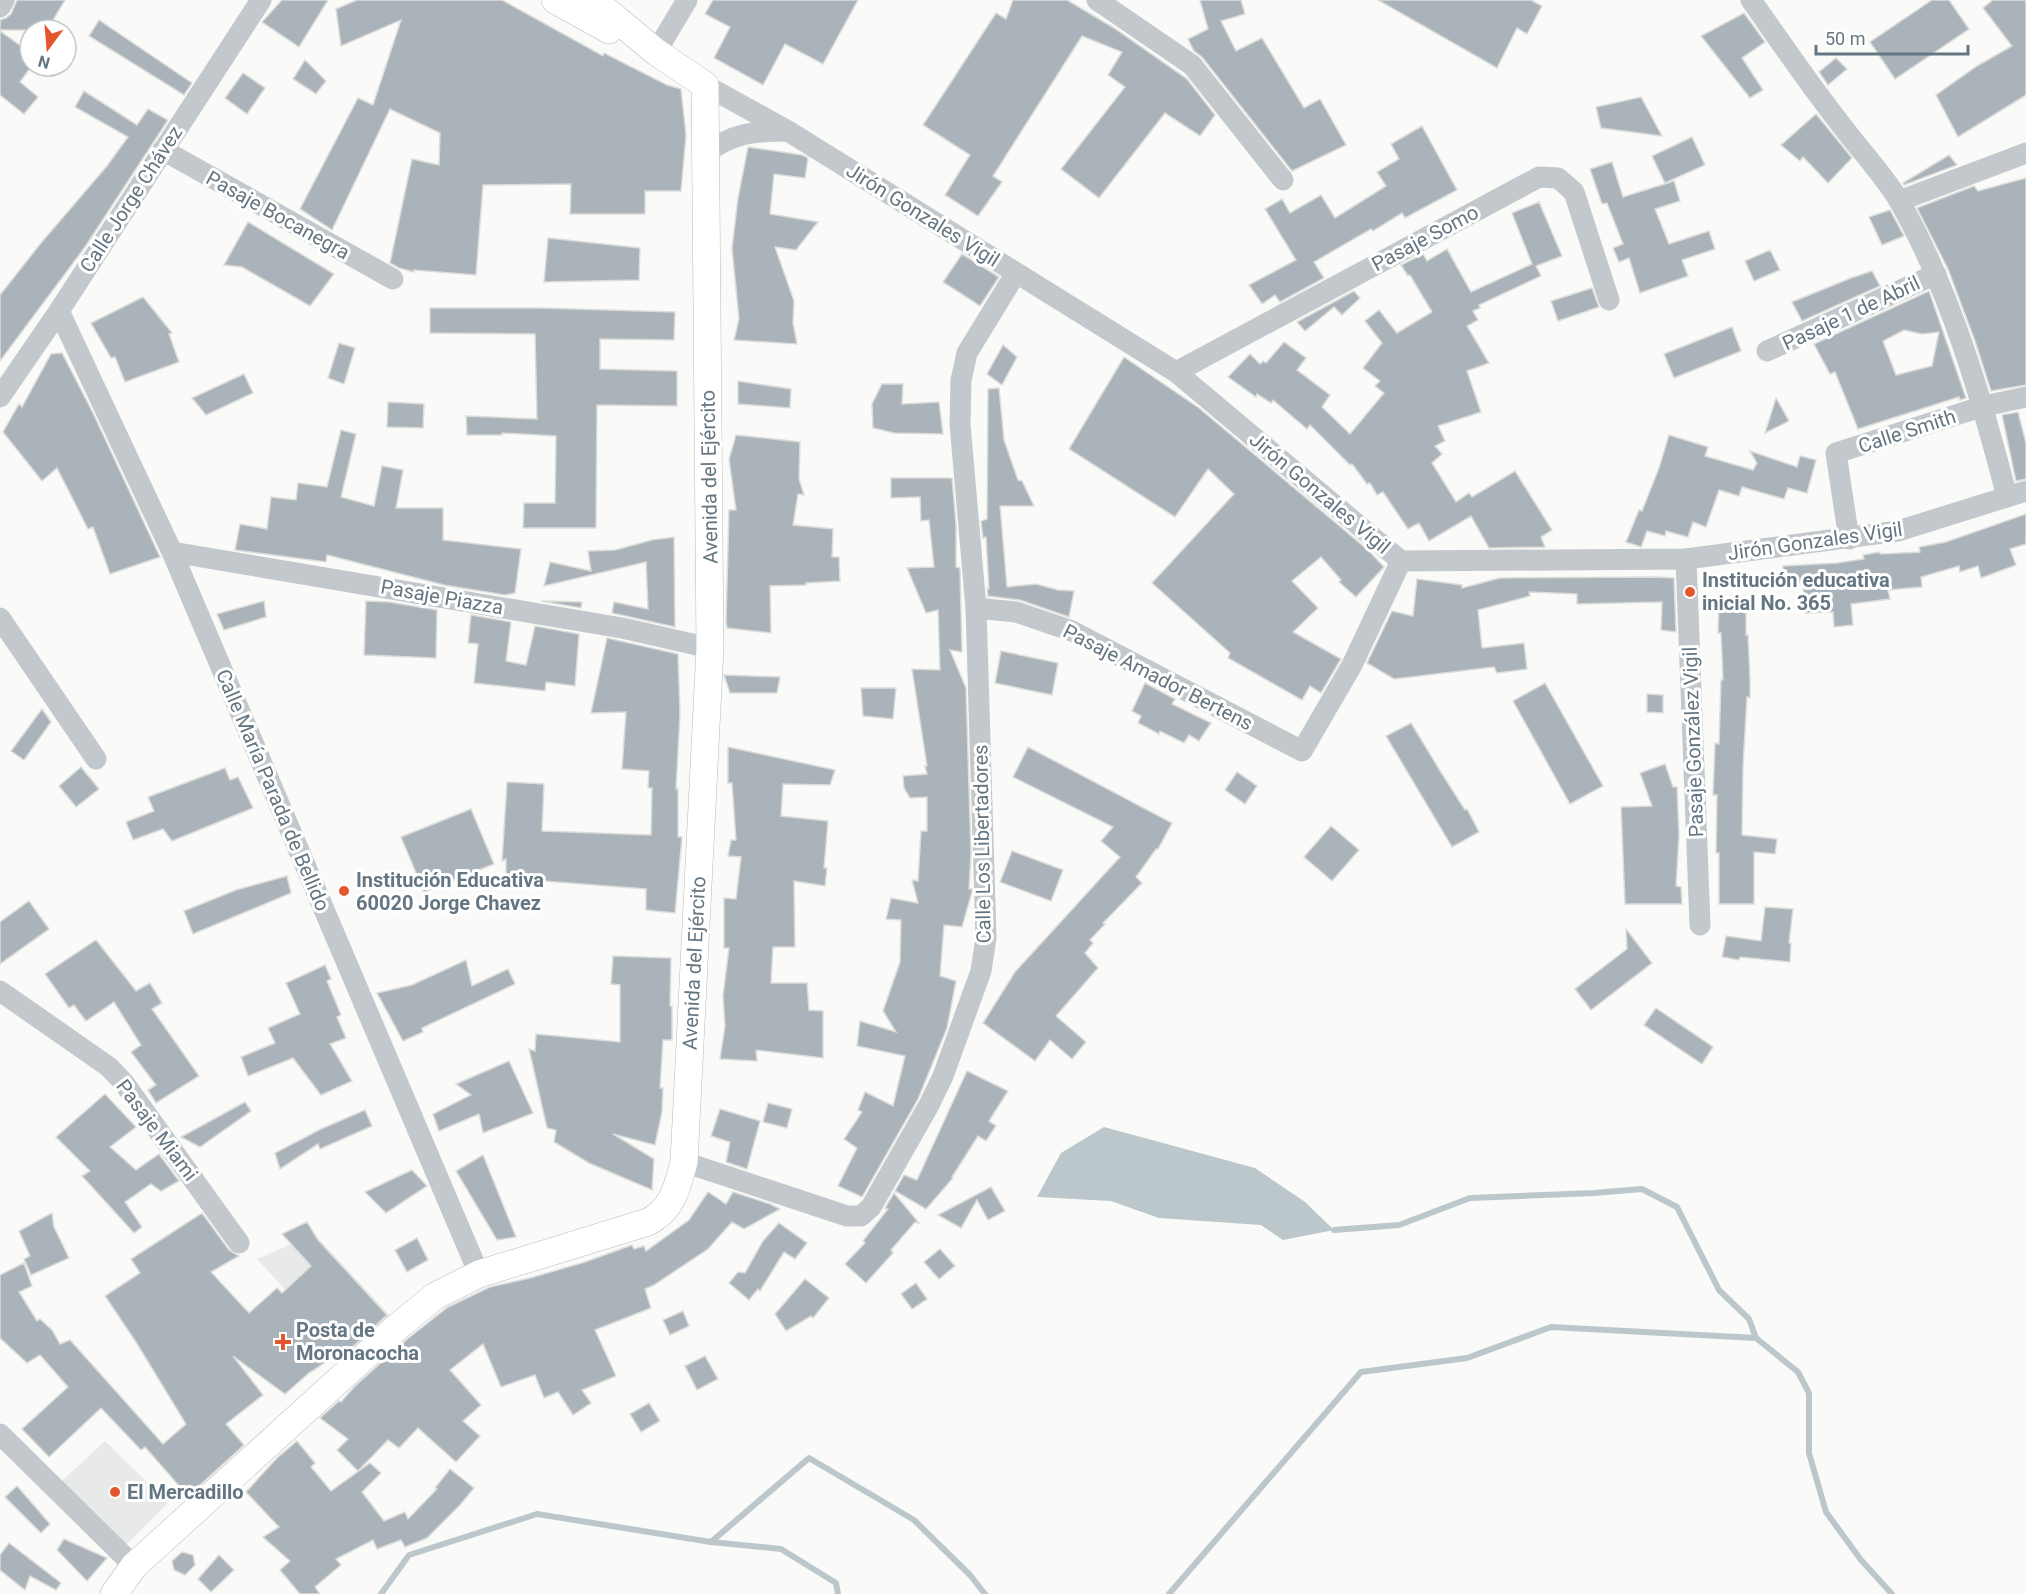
<svg xmlns="http://www.w3.org/2000/svg" width="2026" height="1594" font-family="Roboto,sans-serif">
	<style>
		.built { fill: #e8e9e9 }
		.water { fill: #bbc7cb }
		.lines { fill: none; stroke-linecap: round; stroke-linejoin: round }
		.stream { stroke: #bbc7cb; stroke-width: 6 }
		.building { fill: #aab3b9; stroke: #dcdcda; stroke-width: 1.5; fill-rule: evenodd }
		.major-casing { stroke: #b5babe; stroke-width: 28 }
		.minor { stroke: #c3c8cc; stroke-width: 21 }
		.major { stroke: #fff; stroke-width: 27 }
		.poi-dot { fill: #e4572e; stroke: #fff; stroke-width: 2 }
		.labels { text-anchor: middle; stroke-width: 6; stroke-linejoin: round; paint-order: stroke }
		.street-label { font-size: 20px; fill: #657683; stroke: #fff }
		.poi-label { font-size: 20px; font-weight: bold; fill: #657683; stroke: #fff; text-anchor: start }
	</style>
	<rect width="100%" height="100%" fill="#fafaf8"/>
	<g class="built">
		<polygon points="314,1234 391,1317 348,1358 257,1259"/>
		<polygon points="105,1441 168,1503 125,1546 61,1482"/>
	</g>
	<polygon class="water" points="1104,1127 1255,1168 1305,1202 1334,1230 1283,1240 1261,1225 1159,1218 1111,1201 1037,1197 1061,1153"/>
	<g class="lines">
		<g class="stream">
			<polyline points="1334,1230 1399,1225 1470,1198 1594,1193 1642,1189 1677,1207 1719,1290 1749,1319 1756,1338"/>
			<polyline points="711,1542 781,1549 836,1583 838,1594"/>
			<polyline points="381,1594 409,1555 537,1514 711,1542 809,1458 914,1520 970,1575 985,1594"/>
			<polyline points="1169,1594 1361,1372 1467,1358 1551,1327 1756,1338 1798,1372 1809,1393 1809,1453 1826,1512 1861,1560 1892,1594"/>
		</g>
	</g>
	<g class="building">
		<polygon points="17,0 65,0 47,30 0,30 0,20 6,18 11,14"/>
		<polygon points="282,0 328,0 299,47 262,22"/>
		<polygon points="357,0 502,0 603,56 604,53 667,85 681,89 686,135 681,191 645,191 645,214 570,214 571,184 483,185 476,275 414,270 414,272 399,268 390,263 412,159 439,165 440,133 390,109 332,230 300,209 358,98 373,105 401,20 341,46 336,9"/>
		<polygon points="713,0 858,0 823,64 785,44 763,85 714,58 730,27 705,14"/>
		<polygon points="1013,0 1067,0 1114,28 1187,79 1215,115 1200,136 1165,113 1099,198 1061,169 1125,87 1108,75 1122,52 1082,36 993,176 1002,182 978,216 945,195 970,155 923,125 996,13 1006,19"/>
		<polygon points="1200,0 1241,0 1245,14 1221,21 1236,51 1262,38 1304,108 1320,99 1346,145 1292,171 1202,57 1194,51 1188,39 1208,29"/>
		<polygon points="1378,0 1531,0 1542,6 1527,34 1517,28 1497,68"/>
		<polygon points="1932,0 1949,0 1969,29 1895,79 1870,42"/>
		<polygon points="1993,0 2026,0 2026,95 1958,137 1936,95 1977,66 2012,46 1983,8"/>
		<polygon points="1744,13 1765,42 1742,58 1763,90 1750,98 1701,36"/>
		<polygon points="99,20 192,83 184,95 89,36"/>
		<polygon points="0,31 28,51 22,60 31,67 20,82 38,97 24,114 0,95"/>
		<polygon points="1836,58 1847,69 1828,85 1819,72"/>
		<polygon points="305,60 326,81 316,94 293,79"/>
		<polygon points="243,73 265,88 247,114 225,98"/>
		<polygon points="84,91 137,125 148,109 168,120 85,247 0,361 0,295 41,243 107,166 128,137 75,107"/>
		<polygon points="1641,97 1662,136 1601,128 1596,107"/>
		<polygon points="1816,114 1852,158 1828,183 1803,157 1800,161 1781,145"/>
		<polygon points="1422,126 1457,190 1405,218 1402,213 1373,231 1371,229 1314,262 1324,278 1280,302 1275,295 1262,304 1249,285 1296,260 1265,209 1282,199 1290,213 1321,195 1335,218 1386,186 1377,172 1399,159 1391,144"/>
		<polygon points="1692,137 1705,165 1665,183 1652,156"/>
		<polygon points="748,147 802,155 808,158 805,178 774,174 770,214 818,222 796,250 775,247 794,301 793,323 797,344 734,340 739,319 732,248 738,198"/>
		<polygon points="1949,155 1957,165 1904,185 1903,183"/>
		<polygon points="1612,162 1623,197 1674,181 1680,201 1655,209 1669,244 1709,231 1715,249 1682,260 1688,276 1640,293 1629,258 1619,262 1613,248 1623,244 1607,203 1602,204 1590,169"/>
		<polygon points="2026,178 2026,385 1991,391 1975,341 1948,269 1917,208 1974,186 1978,191"/>
		<polygon points="1539,202 1562,256 1536,266 1541,276 1479,305 1480,308 1473,311 1478,320 1467,326 1489,363 1467,371 1481,412 1438,426 1445,441 1435,446 1442,454 1432,463 1456,502 1469,493 1472,497 1515,471 1552,530 1541,537 1545,547 1489,548 1471,516 1429,541 1419,523 1408,529 1383,492 1377,495 1370,483 1367,484 1352,464 1350,465 1310,425 1307,429 1273,400 1271,403 1257,394 1256,397 1228,377 1250,354 1260,364 1263,361 1266,363 1284,342 1306,358 1297,370 1330,395 1322,407 1350,434 1384,393 1375,386 1380,381 1363,368 1382,343 1365,321 1379,310 1397,333 1432,312 1410,275 1408,276 1401,265 1423,254 1427,261 1447,249 1471,292 1532,264 1512,213"/>
		<polygon points="1890,210 1904,236 1882,245 1869,217"/>
		<polygon points="248,222 334,274 310,306 242,267 224,265"/>
		<polygon points="548,238 640,248 639,280 544,282"/>
		<polygon points="1770,250 1780,270 1754,281 1745,261"/>
		<polygon points="962,254 999,277 980,306 943,282"/>
		<polygon points="1872,271 1880,286 1802,321 1792,302 1851,278"/>
		<polygon points="1592,288 1599,307 1558,321 1551,301"/>
		<polygon points="1354,291 1360,298 1342,315 1334,307 1305,331 1297,322"/>
		<path d="M 1929,291 L 1966,398 L 1960,400 L 1959,397 L 1858,429 L 1835,372 L 1830,374 L 1814,344 ZM 1904,330 L 1922,334 L 1939,332 L 1932,366 L 1896,375 L 1883,341 Z"/>
		<polygon points="143,297 172,333 169,334 179,362 125,382 115,357 111,358 91,323"/>
		<polygon points="430,308 542,308 675,312 674,340 600,339 600,369 677,371 677,406 597,405 596,528 523,528 524,503 555,503 556,436 502,433 502,435 467,435 466,416 537,419 535,334 430,333"/>
		<polygon points="1732,327 1741,351 1674,378 1664,354"/>
		<polygon points="339,343 355,348 344,384 328,378"/>
		<polygon points="1003,345 1017,357 1002,385 987,374"/>
		<polygon points="62,353 93,413 160,557 110,574 93,527 88,529 57,468 42,481 3,432 19,404 22,407 51,354"/>
		<polygon points="1124,357 1199,408 1368,550 1384,567 1356,597 1339,582 1341,580 1321,557 1292,581 1318,608 1293,632 1341,659 1321,693 1310,686 1302,700 1228,658 1230,653 1152,583 1234,494 1208,469 1175,517 1069,449"/>
		<polygon points="244,374 253,393 206,415 192,398"/>
		<polygon points="738,381 791,389 790,408 738,404"/>
		<polygon points="882,384 903,384 902,404 939,402 943,434 894,433 873,428 872,404"/>
		<polygon points="999,388 1004,440 1018,480 1022,481 1034,506 1000,506 1007,587 1036,584 1058,590 1074,591 1069,617 1020,600 988,596 987,589 989,589 986,537 983,538 981,521 987,519 988,389"/>
		<polygon points="1776,398 1789,421 1765,433"/>
		<polygon points="388,402 424,404 423,428 387,427"/>
		<polygon points="2018,412 2026,443 2026,479 2016,481 2002,415"/>
		<polygon points="341,430 356,434 341,497 374,506 382,466 403,470 396,508 443,508 443,540 521,549 515,593 505,595 444,585 327,555 326,562 235,550 240,524 267,529 271,497 296,500 298,483 327,487"/>
		<polygon points="736,435 800,442 799,479 804,495 798,494 793,525 833,529 832,557 839,557 840,581 806,583 806,585 770,586 771,633 727,628 726,621 729,510 736,510 729,459"/>
		<polygon points="1669,435 1708,447 1705,456 1753,470 1757,463 1750,451 1797,467 1800,456 1816,460 1807,493 1788,488 1784,499 1742,487 1739,496 1719,490 1706,527 1693,522 1688,537 1666,531 1665,536 1647,531 1641,547 1626,542 1639,510 1642,511 1659,468"/>
		<polygon points="891,478 952,478 956,525 956,567 960,568 960,570 962,652 950,650 966,688 971,854 969,889 972,889 972,892 962,927 944,925 940,976 956,981 947,1028 918,1099 862,1197 838,1186 857,1148 844,1139 862,1112 858,1110 865,1092 893,1106 905,1056 857,1046 860,1021 896,1032 883,1011 900,962 901,920 886,919 891,898 918,903 912,880 918,881 921,831 927,831 927,797 910,798 904,788 903,776 927,774 925,766 927,766 912,669 940,670 938,610 926,613 907,568 934,567 929,520 921,521 920,497 891,498"/>
		<polygon points="2026,514 2026,544 2010,549 2016,565 1981,578 1978,566 1960,572 1959,566 1921,577 1922,587 1888,590 1890,599 1851,604 1853,625 1834,627 1833,612 1805,613 1803,583 1783,583 1783,566 1837,563 1864,559 1863,555 1880,552 1880,554 1920,552 1919,547 1946,542"/>
		<polygon points="674,537 675,627 612,613 614,602 648,609 646,562 544,586 550,562 591,571 588,551 615,550 652,540"/>
		<polygon points="1657,577 1674,578 1676,632 1661,630 1662,602 1577,604 1577,594 1529,592 1530,596 1478,610 1482,648 1524,643 1527,669 1497,673 1494,667 1394,679 1367,663 1392,611 1413,616 1417,579 1462,585 1462,588 1500,578"/>
		<polygon points="264,601 266,617 224,630 217,614"/>
		<polygon points="366,601 389,602 437,610 436,658 364,655"/>
		<polygon points="541,601 582,602 581,608"/>
		<polygon points="1719,602 1746,602 1746,635 1748,635 1750,678 1750,698 1747,697 1743,767 1742,835 1777,839 1775,854 1754,852 1754,904 1719,904 1719,853 1716,853 1717,795 1713,795 1715,743 1719,744 1721,680 1723,680 1721,633 1718,633"/>
		<polygon points="471,615 511,622 506,661 526,665 535,626 579,634 575,686 546,682 545,691 474,683 478,644 468,643"/>
		<polygon points="607,638 678,654 680,714 676,789 678,789 678,837 682,837 675,913 646,910 646,889 506,878 506,859 502,861 507,782 544,784 542,831 651,835 652,788 648,788 649,771 622,769 626,712 591,713"/>
		<polygon points="1001,651 1058,663 1052,695 995,683"/>
		<polygon points="724,675 780,677 777,693 730,693"/>
		<polygon points="1145,683 1175,699 1172,704 1211,723 1199,741 1189,735 1184,743 1160,731 1159,734 1138,723 1141,716 1132,711"/>
		<polygon points="1545,683 1603,786 1570,804 1513,701"/>
		<polygon points="861,688 896,688 893,719 863,716"/>
		<polygon points="1647,694 1663,695 1663,713 1647,712"/>
		<polygon points="42,709 51,722 24,760 11,751"/>
		<polygon points="1411,723 1442,774 1465,810 1467,809 1479,832 1452,847 1386,736"/>
		<polygon points="728,747 835,770 830,785 783,784 781,816 828,821 824,868 827,868 825,886 794,881 795,947 773,947 771,983 807,983 809,1010 823,1011 823,1058 756,1050 757,1061 720,1059 725,1026 723,996 729,948 724,948 724,898 736,899 741,857 728,856 731,840 736,840 732,783 728,783"/>
		<polygon points="1028,747 1172,823 1158,849 1156,849 1136,877 1142,883 1103,923 1105,924 1090,940 1093,943 1085,953 1098,968 1056,1016 1086,1042 1072,1059 1050,1040 1035,1061 983,1023 1015,972 1120,857 1101,841 1113,827 1013,777"/>
		<polygon points="1665,764 1673,787 1677,787 1679,835 1676,886 1681,887 1682,904 1625,904 1621,807 1652,806 1640,773"/>
		<polygon points="81,767 99,789 76,807 59,786"/>
		<polygon points="225,768 230,780 238,777 253,808 172,841 163,829 133,840 126,822 154,811 148,797"/>
		<polygon points="1237,772 1257,786 1245,804 1225,790"/>
		<polygon points="471,809 494,864 424,892 401,837"/>
		<polygon points="1331,826 1359,850 1332,881 1304,857"/>
		<polygon points="1012,851 1063,870 1051,901 1000,882"/>
		<polygon points="287,876 291,893 193,934 184,911 236,890"/>
		<polygon points="29,901 49,929 0,964 0,922"/>
		<polygon points="1765,907 1793,909 1789,943 1791,943 1790,962 1740,957 1739,960 1722,957 1726,936 1761,941"/>
		<polygon points="1626,929 1652,963 1591,1010 1575,989 1627,949"/>
		<polygon points="96,940 136,991 150,983 162,1003 152,1009 199,1076 156,1103 148,1090 156,1085 131,1052 141,1045 114,1002 86,1021 74,1005 69,1008 45,974"/>
		<polygon points="613,956 671,958 670,1006 672,1006 672,1040 663,1040 660,1088 663,1088 662,1112 655,1145 613,1134 654,1159 652,1190 589,1163 554,1142 556,1130 547,1128 529,1049 535,1051 536,1034 620,1042 620,985 611,984"/>
		<polygon points="466,960 472,986 508,969 515,984 422,1028 423,1032 403,1041 377,993 412,985"/>
		<polygon points="325,965 331,979 327,981 341,1015 337,1017 346,1038 330,1044 352,1081 321,1095 293,1058 248,1076 241,1057 275,1043 268,1028 300,1014 286,983"/>
		<polygon points="1656,1008 1713,1047 1702,1064 1644,1025"/>
		<polygon points="509,1061 533,1113 483,1133 479,1114 439,1131 433,1114 471,1095 456,1084"/>
		<polygon points="967,1071 1008,1091 989,1121 996,1126 986,1141 978,1136 952,1177 953,1178 926,1209 895,1191 904,1175 917,1180"/>
		<polygon points="105,1094 136,1127 110,1147 136,1170 159,1154 179,1181 161,1191 151,1184 125,1202 142,1227 134,1233 82,1176 90,1171 56,1137"/>
		<polygon points="245,1102 251,1111 200,1147 181,1137"/>
		<polygon points="768,1103 792,1109 787,1128 763,1122"/>
		<polygon points="720,1109 760,1121 747,1169 726,1162 730,1142 711,1136"/>
		<polygon points="365,1110 372,1126 320,1149 318,1144 280,1169 275,1153 321,1129"/>
		<polygon points="483,1155 516,1237 497,1240 456,1171"/>
		<polygon points="412,1170 427,1186 386,1213 365,1192"/>
		<polygon points="991,1187 1005,1211 988,1220 977,1200 961,1228 938,1215"/>
		<polygon points="708,1192 726,1204 733,1192 770,1204 780,1209 744,1229 732,1222 708,1249 654,1285 645,1289 651,1308 595,1330 616,1376 582,1390 591,1403 573,1415 558,1392 544,1398 535,1375 501,1387 483,1344 450,1370 481,1405 463,1421 480,1436 456,1462 418,1428 399,1448 388,1440 358,1471 337,1450 348,1439 320,1418 339,1401 341,1402 354,1387 406,1340 448,1307 490,1287 530,1278 585,1262 632,1245 634,1249 644,1246 646,1251 689,1220"/>
		<polygon points="894,1193 919,1223 915,1222 891,1250 893,1253 866,1283 845,1264 865,1243 863,1241 888,1209 885,1208"/>
		<polygon points="52,1213 54,1227 69,1258 31,1275 24,1259 30,1256 19,1231"/>
		<polygon points="202,1213 229,1250 239,1256 211,1272 249,1313 277,1288 282,1293 311,1266 282,1234 307,1222 318,1240 387,1315 346,1353 344,1350 309,1373 285,1394 233,1356 263,1395 226,1424 244,1445 188,1496 145,1447 141,1450 101,1408 49,1457 22,1429 68,1387 40,1355 27,1363 0,1338 0,1275 24,1263 32,1286 19,1292 37,1321 40,1319 52,1330 60,1344 70,1340 163,1444 186,1424 136,1342 105,1296 140,1273 131,1259"/>
		<polygon points="779,1223 807,1243 795,1259 784,1252 760,1291 758,1289 749,1300 729,1283 738,1272 745,1273 763,1241"/>
		<polygon points="417,1238 428,1260 407,1272 395,1250"/>
		<polygon points="940,1249 955,1266 939,1279 924,1262"/>
		<polygon points="805,1279 829,1298 813,1318 811,1316 786,1331 775,1314"/>
		<polygon points="916,1283 927,1299 912,1309 901,1294"/>
		<polygon points="683,1311 689,1326 670,1335 663,1320"/>
		<polygon points="705,1356 718,1379 697,1390 685,1366"/>
		<polygon points="649,1403 660,1421 641,1432 630,1414"/>
		<polygon points="297,1441 315,1463 311,1467 331,1491 370,1463 381,1473 362,1492 384,1521 405,1512 408,1519 437,1489 435,1488 450,1469 474,1488 460,1505 427,1538 405,1547 401,1540 377,1549 373,1540 336,1559 341,1565 315,1587 320,1594 300,1594 280,1570 290,1561 263,1537 279,1527 246,1492 277,1458"/>
		<polygon points="17,1486 50,1524 41,1533 5,1497"/>
		<polygon points="64,1539 107,1558 87,1581 57,1550"/>
		<polygon points="9,1543 61,1583 56,1590 30,1576 25,1590 0,1570 0,1555"/>
		<polygon points="182,1552 193,1555 195,1565 185,1575 174,1570 172,1561"/>
		<polygon points="219,1555 234,1570 211,1592 198,1579"/>
	</g>
	<g class="lines">
		<g class="major-casing">
			<g id="major">
				<polyline points="555,0 609,30"/>
				<path d="M 114,1594 L 134,1566 L 396,1328 L 435,1296 L 479,1274 L 648,1222 C 673,1209 677,1188 684,1162 L 710,648 L 705,85 L 656,52 L 602,7 L 590,0"/>
			</g>
		</g>
		<g class="minor">
			<polyline points="1097,0 1192,65 1283,180"/>
			<path d="M 1751,0 C 1780,41 1808,83 1839,122 C 1859,149 1883,174 1900,202 C 1951,293 1981,396 2007,497"/>
			<polyline points="0,7 4,0"/>
			<polyline points="656,52 687,0"/>
			<polyline points="705,85 788,131 1176,372 1401,561 1686,559 1898,531 2026,491"/>
			<polyline points="163,150 393,279"/>
			<path d="M 706,154 C 730,133 756,131 787,131"/>
			<polyline points="1899,201 2026,153"/>
			<polyline points="59,311 172,552 479,1274"/>
			<polyline points="1767,351 1936,274"/>
			<polyline points="1176,372 1539,177 1558,178 1574,192 1609,300"/>
			<polyline points="0,397 59,311 261,0"/>
			<polyline points="1849,539 1836,453 1984,406 2026,397"/>
			<polyline points="172,552 622,628 710,648"/>
			<polyline points="1686,559 1700,925"/>
			<polyline points="976,608 1016,612 1072,631 1302,751 1352,665 1401,561"/>
			<polyline points="0,618 96,759"/>
			<polyline points="0,991 109,1067 124,1083 239,1243"/>
			<polyline points="684,1162 847,1216 861,1216 871,1207 929,1105 943,1076 981,971 986,938 976,608 960,424 961,380 967,353 1016,273"/>
			<polyline points="0,1434 134,1566"/>
		</g>
		<use href="#major" class="major"/>
	</g>
	<g class="poi-dot">
		<circle cx="1690" cy="592" r="6"/>
		<circle cx="344" cy="891" r="6"/>
		<path d="M280 1333h6v6h6v6h-6v6h-6v-6h-6v-6h6z"/>
		<circle cx="115" cy="1492" r="6"/>
	</g>
	<g class="labels">
		<g class="street-label">
			<text transform="translate(131 199) rotate(-57)" y="7">Calle Jorge Chávez</text>
			<text transform="translate(278 215) rotate(29)" y="7">Pasaje Bocanegra</text>
			<text transform="translate(923 215) rotate(32)" y="7">Jirón Gonzales Vigil</text>
			<text transform="translate(1425 238) rotate(-28)" y="7">Pasaje Somo</text>
			<text transform="translate(1851 313) rotate(-25)" y="7">Pasaje 1 de Abril</text>
			<text transform="translate(1907 431) rotate(-18)" y="7">Calle Smith</text>
			<text transform="translate(709 477) rotate(-91)" y="7">Avenida del Ejército</text>
			<text transform="translate(1320 493) rotate(40)" y="7">Jirón Gonzales Vigil</text>
			<text transform="translate(1815 541) rotate(-8)" y="7">Jirón Gonzales Vigil</text>
			<text transform="translate(442 597) rotate(10)" y="7">Pasaje Piazza</text>
			<text transform="translate(1158 677) rotate(27)" y="7">Pasaje Amador Bertens</text>
			<text transform="translate(1693 742) rotate(-92)" y="7">Pasaje González Vigil</text>
			<text transform="translate(273 790) rotate(67)" y="7">Calle María Parada de Bellido</text>
			<text transform="translate(982 844) rotate(-91)" y="7">Calle Los Libertadores</text>
			<text transform="translate(694 963) rotate(-87)" y="7">Avenida del Ejército</text>
			<text transform="translate(157 1130) rotate(53)" y="7">Pasaje Miami</text>
		</g>
		<g class="poi-label">
			<text x="1702" y="587">Institución educativa<tspan x="1702" dy="23">inicial No. 365</tspan></text>
			<text x="356" y="887">Institución Educativa<tspan x="356" dy="23">60020 Jorge Chavez</tspan></text>
			<text x="296" y="1337">Posta de<tspan x="296" dy="23">Moronacocha</tspan></text>
			<text x="127" y="1499">El Mercadillo</text>
		</g>
	</g>
	<g transform="translate(48 48) rotate(196)"><circle r="28" fill="#ffffff" stroke="#c1c8cd" stroke-width="1.5"/>
	<path d="M0-4.5L10 22L0 15L-10 22Z" fill="#e4572e"/>
	<text y="-9" font-size="16" font-weight="bold" text-anchor="middle" fill="#657683">N</text>
	</g>
	<path d="M1816 45v9h152v-9" fill="none" stroke="#657683" stroke-width="3"/>
	<text x="1825" y="45" font-size="18" fill="#657683" stroke="#ffffff" stroke-width="4.5" paint-order="stroke">50 m</text>
</svg>
